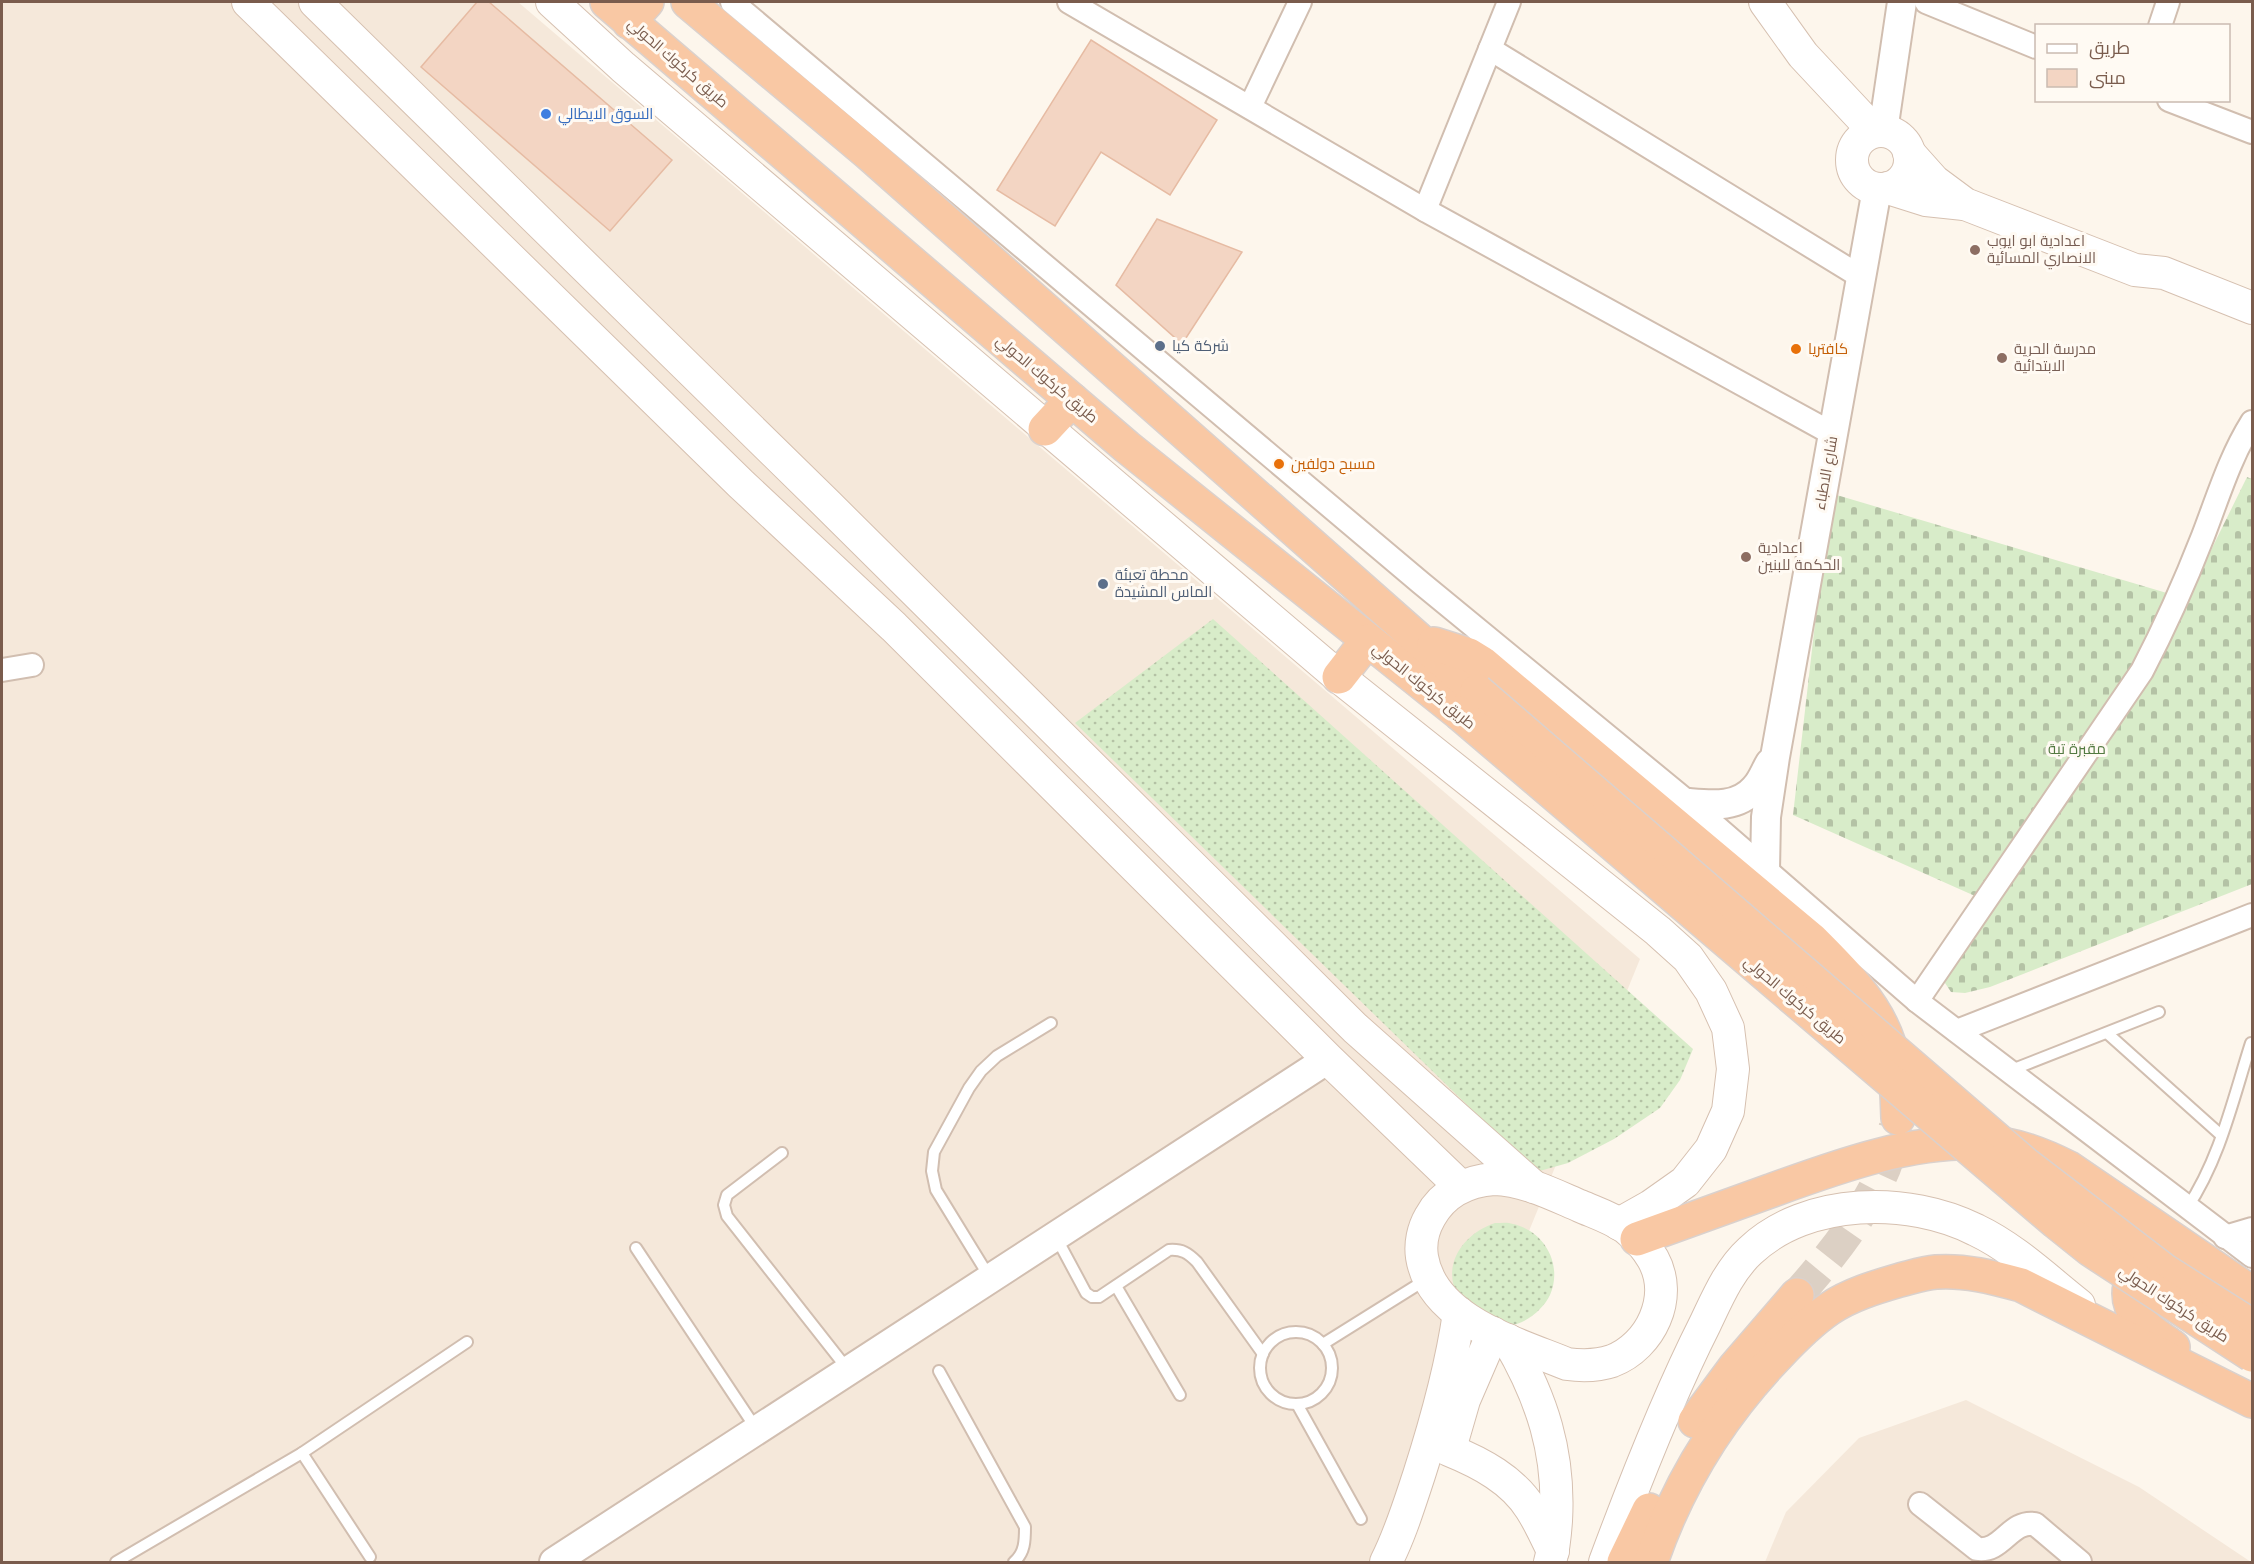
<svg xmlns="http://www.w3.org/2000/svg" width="2254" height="1564" font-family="'Fira Sans',Cairo,sans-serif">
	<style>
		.residential { fill: #f5e8da }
		.grass { fill: url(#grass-dots) }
		.cemetery { fill: url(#cemetery-stones) }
		.building { fill: #f3d5c3; stroke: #e6bba3; stroke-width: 1.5 }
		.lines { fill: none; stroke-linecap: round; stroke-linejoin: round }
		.trunk-tunnel { stroke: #dcd0c4; stroke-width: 33; stroke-dasharray: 33 16; stroke-linecap: butt }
		.service-casing { stroke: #d1beb0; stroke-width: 14 }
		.minor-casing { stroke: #d1beb0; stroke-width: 26 }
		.tertiary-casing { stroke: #d1beb0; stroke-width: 32 }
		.secondary-casing { stroke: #d6c0b0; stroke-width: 34 }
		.trunk-casing { stroke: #dad1cd; stroke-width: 36 }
		.service { stroke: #fff; stroke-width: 10 }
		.minor { stroke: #fff; stroke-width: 22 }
		.tertiary { stroke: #fff; stroke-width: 28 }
		.secondary { stroke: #fff; stroke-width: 32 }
		.trunk { stroke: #f9c8a4; stroke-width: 33 }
		.trunk-bridge-casing { stroke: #dad1cd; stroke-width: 36; stroke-linecap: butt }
		.trunk-bridge { stroke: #f9c8a4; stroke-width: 33 }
		.shop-dot { fill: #3f7fe0; stroke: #fffaf3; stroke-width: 2 }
		.education-dot { fill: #8d6e63; stroke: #fffaf3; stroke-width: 2 }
		.service-dot { fill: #5c6f8a; stroke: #fffaf3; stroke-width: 2 }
		.food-dot { fill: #e8710a; stroke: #fffaf3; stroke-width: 2 }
		.labels { text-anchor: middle; stroke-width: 6; stroke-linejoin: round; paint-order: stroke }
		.street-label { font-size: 15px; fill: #7a5c4d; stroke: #fffaf3 }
		.shop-label { font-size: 15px; fill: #366cbe; stroke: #fffaf3; text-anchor: start }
		.education-label { font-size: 15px; fill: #785e54; stroke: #fffaf3; text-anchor: start }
		.service-label { font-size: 15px; fill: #4e5e75; stroke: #fffaf3; text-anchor: start }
		.food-label { font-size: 15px; fill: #c56008; stroke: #fffaf3; text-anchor: start }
		.park-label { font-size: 15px; fill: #537a41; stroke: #fffaf3 }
	</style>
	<defs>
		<pattern id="grass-dots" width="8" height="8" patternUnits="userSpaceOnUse" patternTransform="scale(1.5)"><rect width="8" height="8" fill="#d8ecc9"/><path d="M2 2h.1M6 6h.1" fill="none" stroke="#b4c2a5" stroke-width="1.8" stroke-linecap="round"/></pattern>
		<pattern id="cemetery-stones" width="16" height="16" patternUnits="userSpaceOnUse" patternTransform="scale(1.5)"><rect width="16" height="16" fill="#d8ecc9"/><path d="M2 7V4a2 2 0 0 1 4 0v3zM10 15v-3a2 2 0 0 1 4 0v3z" fill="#b4c2a5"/></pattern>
	</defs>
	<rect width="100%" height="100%" fill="#fdf6ec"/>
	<g class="residential">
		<polygon points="2,2 518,2 1640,959 1394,1562 2,1562"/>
		<polygon points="1966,1400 2139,1487 2251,1562 1765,1562 1786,1512 1859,1438"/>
	</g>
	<g class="grass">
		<polygon points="1213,619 1693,1049 1680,1080 1660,1108 1614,1139 1568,1163 1536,1172 1075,723"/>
		<path d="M 1495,1223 C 1501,1223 1508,1222 1513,1224 C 1545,1231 1563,1265 1550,1295 C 1543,1310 1521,1329 1502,1325 C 1495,1324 1485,1315 1478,1312 C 1472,1308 1463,1305 1459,1299 C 1440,1265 1463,1234 1495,1223 Z"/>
	</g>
	<polygon class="cemetery" points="2247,477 2252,479 2252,884 1990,987 1965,993 1951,992 1943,980 1993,904 1793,815 1830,493 2187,599"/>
	<g class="building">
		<polygon points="477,2 489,2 672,160 610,231 421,67"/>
		<polygon points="1091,40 1217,120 1170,195 1101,152 1055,226 997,190"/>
		<polygon points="1157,219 1242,252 1182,344 1116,285"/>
	</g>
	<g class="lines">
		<path class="trunk-tunnel" d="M 1797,1295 C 1830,1258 1864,1215 1884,1169 C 1889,1156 1892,1142 1895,1128"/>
		<g class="service-casing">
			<g id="service">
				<polyline points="2107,1033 2221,1135"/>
				<polyline points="2009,1071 2159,1012"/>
				<polyline points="782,1153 727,1195 724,1205 727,1216 849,1371"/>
				<path d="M 2187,1208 C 2220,1159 2233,1099 2251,1043"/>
				<path d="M 1056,1237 L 1086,1293 L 1092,1297 L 1099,1297 L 1169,1250 C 1182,1249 1188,1253 1197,1262 L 1263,1354"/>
				<polyline points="636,1248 757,1430"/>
				<polyline points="990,1278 936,1190 932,1171 934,1152 969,1088 981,1071 997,1056 1051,1023"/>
				<polyline points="1116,1286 1180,1395"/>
				<circle cx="1296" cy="1368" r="36"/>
				<polyline points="1323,1344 1427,1279"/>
				<path d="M 939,1371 L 1025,1527 C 1025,1540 1025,1553 1014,1562"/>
				<polyline points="1297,1404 1361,1519"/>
				<polyline points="302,1453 370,1557"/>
				<polyline points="116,1562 302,1453 467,1342"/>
			</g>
		</g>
		<g class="minor-casing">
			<g id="minor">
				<polyline points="732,2 1421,583 1689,803 1917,1001 2252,1256"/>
				<polyline points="1069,2 1425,210 1833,434"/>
				<polyline points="1926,2 2036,47"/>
				<polyline points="2160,26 2168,2"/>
				<polyline points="1490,49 1861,277"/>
				<polyline points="2169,100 2252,132"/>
				<polyline points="1250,107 1300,2"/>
				<polyline points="1425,210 1509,2"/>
				<polyline points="2,670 32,665"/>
				<path d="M 1917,1001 L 2142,671 C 2165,627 2185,582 2203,536 C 2218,497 2230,457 2252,422"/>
				<polyline points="1957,1031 2252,915"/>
				<polyline points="2225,1237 2252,1229"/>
				<path d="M 1920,1504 L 1977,1549 C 2002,1553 2010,1520 2035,1524 L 2080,1562"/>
			</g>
		</g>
		<g class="tertiary-casing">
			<g id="tertiary">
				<polyline points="1883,131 1902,2"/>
				<path d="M 1689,803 C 1712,805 1738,808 1755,788 C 1762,781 1765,771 1770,763"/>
				<polyline points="1765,870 1766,817 1775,757 1877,189"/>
				<polyline points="554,1562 1328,1059"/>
			</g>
		</g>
		<g class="secondary-casing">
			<g id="secondary">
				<polyline points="248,2 741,484 894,627 1328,1059 1461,1187"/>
				<polyline points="315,2 828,505 1355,1028 1534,1187"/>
				<polyline points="552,2 623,67 1339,677 1658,931 1688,958 1711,991 1728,1028 1733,1069 1728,1111 1711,1149 1685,1182 1651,1206 1619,1224"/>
				<polyline points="1765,2 1803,55 1874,131"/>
				<circle cx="1881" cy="160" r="29"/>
				<polyline points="1909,153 1934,181 1965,204 2135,270 2164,273 2252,308"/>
				<polyline points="1888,188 1926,200 1964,204"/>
				<path d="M 1494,1179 C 1525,1180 1552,1194 1580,1206 C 1596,1213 1612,1218 1626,1228 C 1636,1236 1646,1247 1653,1259 C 1674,1297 1651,1346 1612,1361 C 1597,1366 1582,1366 1567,1364 C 1516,1343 1432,1320 1422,1257 C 1420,1244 1423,1229 1430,1217 C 1443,1193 1467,1181 1494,1179 Z"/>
				<path d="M 1508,1340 C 1542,1398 1560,1453 1556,1521 C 1555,1535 1554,1549 1550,1562"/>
				<polyline points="1453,1438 1464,1400 1493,1333"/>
				<path d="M 1449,1450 C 1481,1463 1513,1480 1531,1509 C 1540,1523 1546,1537 1553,1551"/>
				<path d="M 1386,1562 C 1400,1535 1409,1505 1419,1475 C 1436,1422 1451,1369 1459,1313"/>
				<path d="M 1605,1562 C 1634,1484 1667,1399 1705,1324 C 1717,1299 1729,1270 1750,1251 C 1807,1197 1909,1196 1976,1230 C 2014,1248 2046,1279 2079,1305"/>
			</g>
		</g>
		<g class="trunk-casing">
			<g id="trunk">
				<polyline points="607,2 1127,447 1459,713"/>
				<polyline points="688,2 868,153 1477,691"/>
				<polyline points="629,22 647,2"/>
				<polyline points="1045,429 1072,400"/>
				<path d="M 1434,644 L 1469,655 L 1482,663 L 1812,940 C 1842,970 1876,1003 1889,1044 C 1897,1068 1897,1094 1898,1118"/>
				<polyline points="1339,677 1367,641"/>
				<path d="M 1637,1239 C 1681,1223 1726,1207 1770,1191 C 1839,1166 1912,1139 1987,1143 C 2016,1144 2043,1155 2069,1168 L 2252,1293"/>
				<path d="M 2154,1262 C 2127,1271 2122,1297 2139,1320 C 2147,1330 2162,1339 2173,1347"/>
				<polyline points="1695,1421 1735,1367 1797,1295"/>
				<polyline points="1624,1562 1649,1510"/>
				<path d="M 1651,1562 C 1678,1483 1720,1415 1778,1355 C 1794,1338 1810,1322 1829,1309 C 1849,1295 1876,1287 1900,1280 C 1912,1277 1924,1273 1936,1272 C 1965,1270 1992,1277 2021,1285 L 2252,1401"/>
			</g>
		</g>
		<use href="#service" class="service"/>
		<use href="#minor" class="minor"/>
		<use href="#tertiary" class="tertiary"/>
		<use href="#secondary" class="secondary"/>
		<use href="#trunk" class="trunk"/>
		<g class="trunk-bridge-casing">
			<g id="trunk-bridge">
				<polyline points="1477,691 2024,1163 2165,1271 2252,1326"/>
				<polyline points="1459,713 2056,1222 2091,1250 2252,1355"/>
			</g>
		</g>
		<use href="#trunk-bridge" class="trunk-bridge"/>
	</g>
	<circle class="shop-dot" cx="546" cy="114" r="6"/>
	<g class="education-dot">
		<circle cx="1975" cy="250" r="6"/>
		<circle cx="2002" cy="358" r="6"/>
		<circle cx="1746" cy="557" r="6"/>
	</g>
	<g class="service-dot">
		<circle cx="1160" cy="346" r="6"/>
		<circle cx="1103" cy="584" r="6"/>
	</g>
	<g class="food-dot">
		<circle cx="1796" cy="349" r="6"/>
		<circle cx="1279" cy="464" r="6"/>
	</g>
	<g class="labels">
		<g class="street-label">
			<text transform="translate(678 63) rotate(41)" y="5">طريق كركوك الحولي</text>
			<text transform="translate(1047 379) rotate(40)" y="5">طريق كركوك الحولي</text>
			<text transform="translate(1826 473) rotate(-80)" y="5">شارع الاطباء</text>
			<text transform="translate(1424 686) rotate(39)" y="5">طريق كركوك الحولي</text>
			<text transform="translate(1795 1000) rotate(40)" y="5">طريق كركوك الحولي</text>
			<text transform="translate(2174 1304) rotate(33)" y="5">طريق كركوك الحولي</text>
		</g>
		<g class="shop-label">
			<text x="558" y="119">السوق الايطالي</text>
		</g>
		<g class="education-label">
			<text x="1987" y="246">اعدادية ابو ايوب<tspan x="1987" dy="17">الانصاري المسائية</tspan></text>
			<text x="2014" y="354">مدرسة الحرية<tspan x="2014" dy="17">الابتدائية</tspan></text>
			<text x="1758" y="553">اعدادية<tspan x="1758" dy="17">الحكمة للبنين</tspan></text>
		</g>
		<g class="service-label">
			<text x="1172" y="351">شركة كيا</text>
			<text x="1115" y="580">محطة تعبئة<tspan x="1115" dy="17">الماس المشيدة</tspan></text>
		</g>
		<g class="food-label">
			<text x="1808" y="354">کافتریا</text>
			<text x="1291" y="469">مسبح دولفين</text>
		</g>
		<g class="park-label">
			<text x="2077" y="754">مقبرة تبة</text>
		</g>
	</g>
	<rect width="2254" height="1564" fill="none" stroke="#7a5c4d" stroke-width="6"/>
	<rect x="2035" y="24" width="195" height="78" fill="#fffaf3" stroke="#cabbb1" stroke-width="1.5"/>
	<rect x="2047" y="44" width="30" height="9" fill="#ffffff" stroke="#cabbb1" stroke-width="1.5"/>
	<text x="2089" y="54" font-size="18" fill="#7a5c4d">طريق</text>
	<rect x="2047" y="69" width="30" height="18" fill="#f3d5c3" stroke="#cabbb1" stroke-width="1.5"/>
	<text x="2089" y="84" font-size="18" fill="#7a5c4d">مبنى</text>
</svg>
